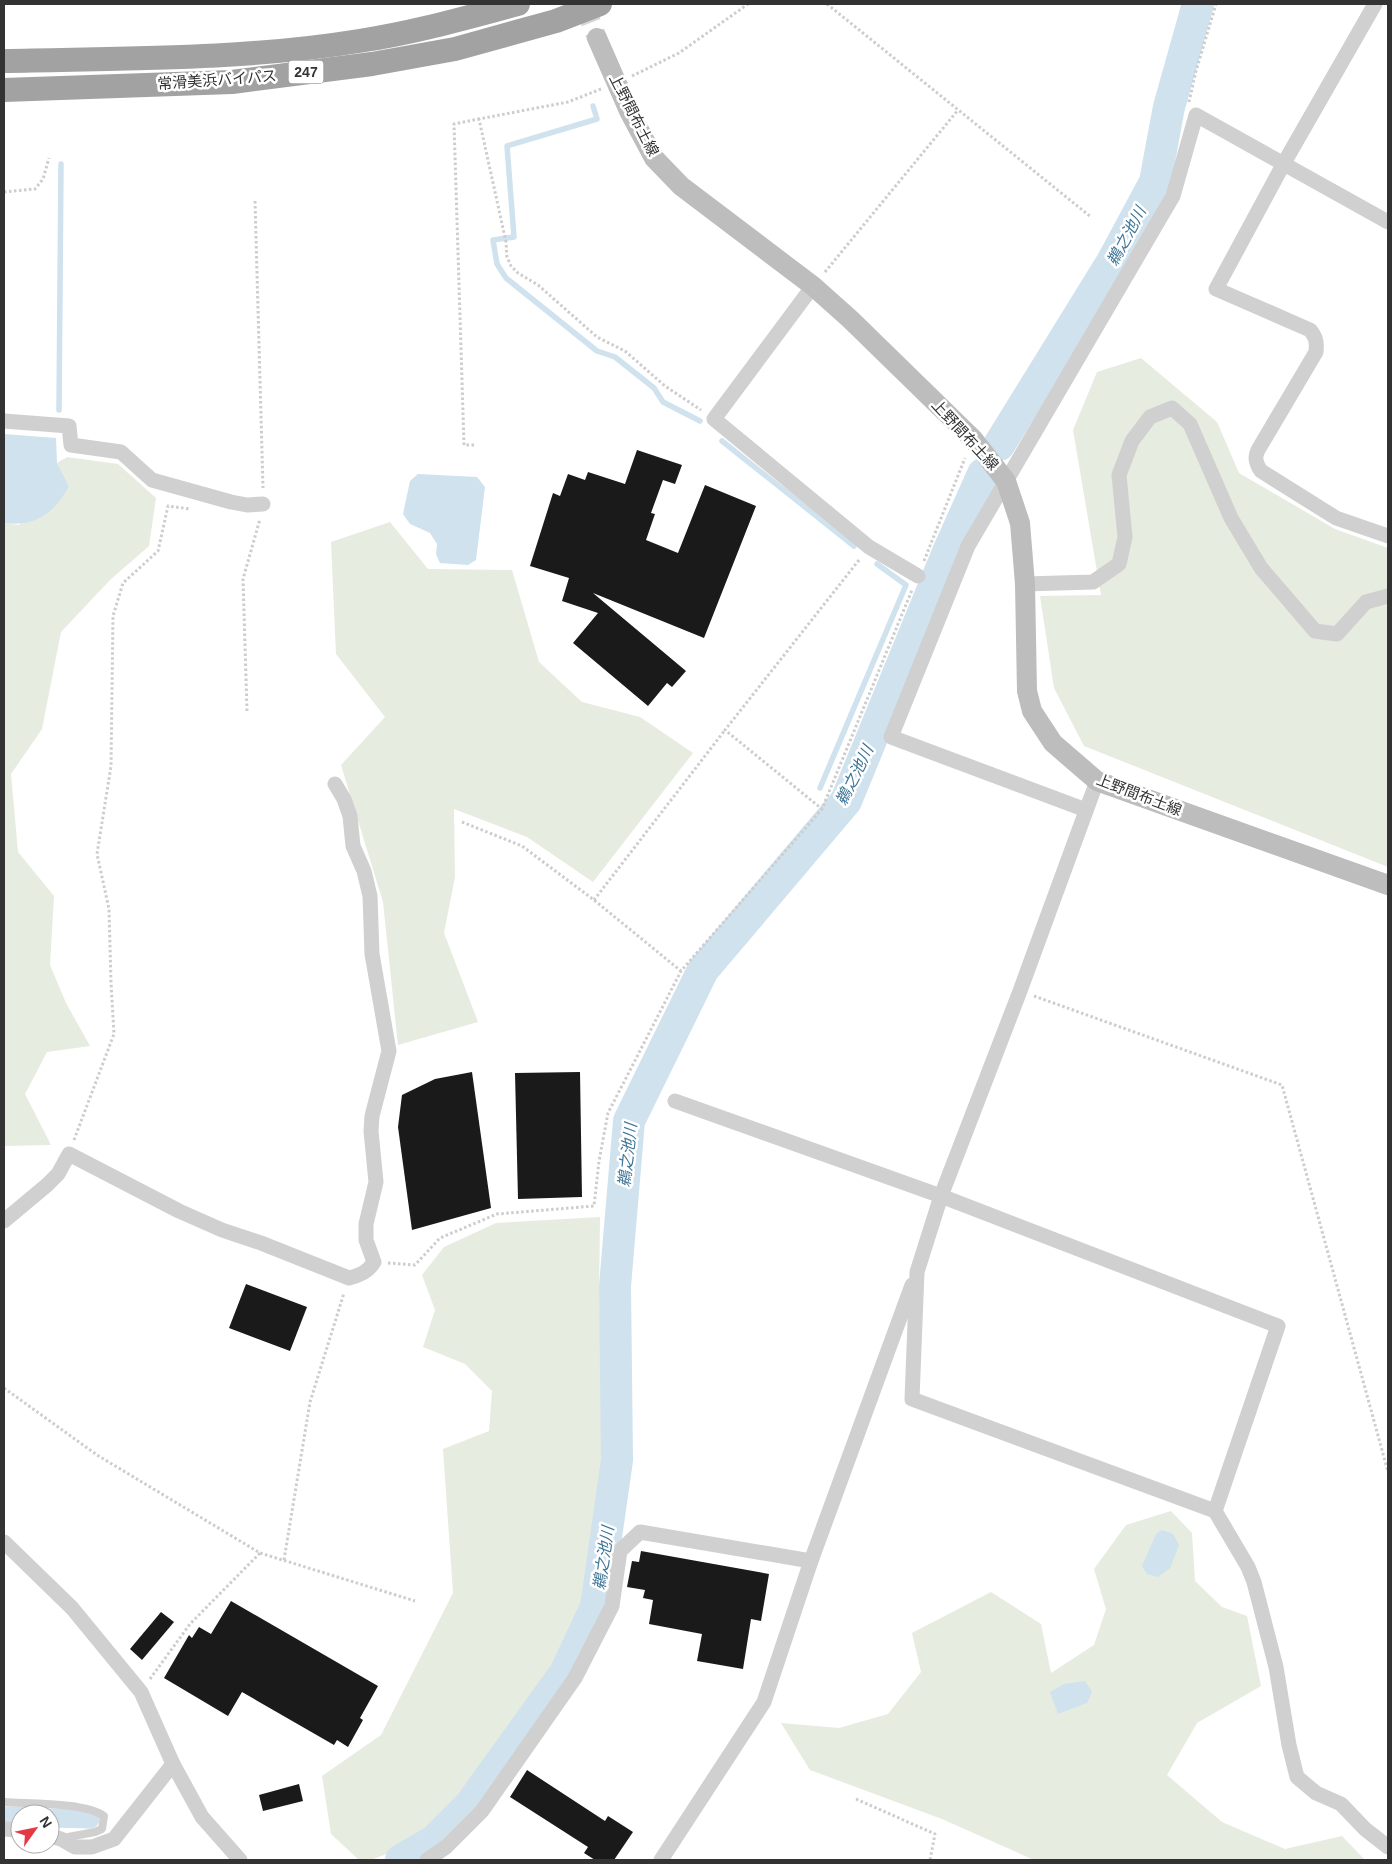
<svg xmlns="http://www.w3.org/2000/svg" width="1392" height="1864" font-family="Helvetica,'Noto Sans JP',sans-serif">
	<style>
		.green { fill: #e6ecdf }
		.water { fill: #cfe2ee }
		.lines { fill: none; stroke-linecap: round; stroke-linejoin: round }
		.stream { stroke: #cfe2ee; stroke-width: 5.5 }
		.canal { stroke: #cfe2ee; stroke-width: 19 }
		.river { stroke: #cfe2ee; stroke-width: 32 }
		.building { fill: #1a1a1a }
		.secondary-tunnel { stroke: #d6d6d6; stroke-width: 20; stroke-dasharray: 20 10; stroke-linecap: butt }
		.path { stroke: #cdcdcd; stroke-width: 3; stroke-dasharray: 2.5 2.5; stroke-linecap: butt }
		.service { stroke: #d0d0d0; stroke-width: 8 }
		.minor { stroke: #d0d0d0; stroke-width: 15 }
		.secondary { stroke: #bdbdbd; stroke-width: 20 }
		.trunk { stroke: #a2a2a2; stroke-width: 24 }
		.labels { text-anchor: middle; stroke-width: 5; stroke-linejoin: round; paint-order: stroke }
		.shield { fill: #fff; stroke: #707070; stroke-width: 1 }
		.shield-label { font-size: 14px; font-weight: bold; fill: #333 }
		.street-label { font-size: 15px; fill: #333; stroke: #fff }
		.water-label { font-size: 16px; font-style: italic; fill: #3f7597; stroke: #fff }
	</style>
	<rect width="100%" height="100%" fill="#fff"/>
	<g class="green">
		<polygon points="1141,358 1217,422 1239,473 1335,529 1388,548 1388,867 1084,746 1054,688 1040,596 1101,595 1073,430 1097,372"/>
		<polygon points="67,457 118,464 156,498 149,546 110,580 61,632 42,729 11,774 18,852 54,896 50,965 66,1003 90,1046 47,1052 25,1094 51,1145 4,1146 4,523 19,525 69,486 57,463"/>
		<polygon points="390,522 428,569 512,570 539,662 582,702 640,717 693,753 593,882 527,837 454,809 455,877 444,933 478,1022 398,1045 383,902 341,765 385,717 336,654 331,542"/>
		<polygon points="600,1217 599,1296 608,1459 599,1533 586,1607 554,1670 465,1794 427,1838 371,1860 359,1860 331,1834 322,1776 381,1735 453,1593 443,1449 489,1431 492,1391 465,1364 423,1347 435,1310 422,1275 444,1247 496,1223"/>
		<polygon points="1171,1511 1192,1533 1195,1581 1222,1607 1247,1616 1261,1686 1197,1723 1167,1775 1222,1822 1285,1849 1342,1836 1365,1860 1034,1860 942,1819 810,1770 781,1723 839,1728 888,1714 921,1672 912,1633 991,1592 1041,1624 1051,1673 1094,1645 1106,1609 1094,1569 1126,1525"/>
	</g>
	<g class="water">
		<path d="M 4,434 L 56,438 L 57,463 L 69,486 C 55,513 35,527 4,523 Z"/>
		<polygon points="418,474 477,477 485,487 476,560 468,565 440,563 436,554 437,544 430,533 410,524 403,514 410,481"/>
		<polygon points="1162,1530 1173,1534 1179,1545 1170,1568 1158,1577 1147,1574 1142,1566 1156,1534"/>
		<polygon points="1085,1681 1092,1692 1087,1703 1058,1714 1050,1692 1064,1684"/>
	</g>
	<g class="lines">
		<g class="stream">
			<polyline points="593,106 597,119 507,146 514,237 493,240 497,264 506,278 597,351 615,357 654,388 663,402 700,421"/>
			<polyline points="59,410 61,164"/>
			<polyline points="722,441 854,546"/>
			<polyline points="820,788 906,585 877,564"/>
		</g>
		<g class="canal">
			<polyline points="4,1816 20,1816"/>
			<polyline points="50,1818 90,1819"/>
		</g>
		<g class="river">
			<polyline points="999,445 1112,262 1155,182 1169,107 1198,4"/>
			<polyline points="401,1860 434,1841 470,1805 565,1673 596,1607 617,1460 615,1286 629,1121 703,970 846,801 948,552 983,474"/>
		</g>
	</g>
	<g class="building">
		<polygon points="637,450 682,465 675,484 663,480 651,513 655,514 646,540 678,553 705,485 756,506 704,638 593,593 686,671 672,687 667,683 648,706 573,643 598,613 562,601 569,578 530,566 553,493 560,496 568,474 585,480 588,472 625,484"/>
		<polygon points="472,1072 491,1208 412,1230 398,1127 402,1095 435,1079"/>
		<polygon points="580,1072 582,1197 518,1199 515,1073"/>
		<polygon points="246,1284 307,1307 290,1351 229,1328"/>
		<polygon points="641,1551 769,1574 761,1621 751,1619 743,1669 697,1661 702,1634 649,1624 653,1600 643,1598 645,1590 627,1587 632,1561 639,1562"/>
		<polygon points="231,1601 378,1686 360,1718 363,1720 348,1747 337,1740 334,1745 242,1692 228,1716 164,1678 189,1635 192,1638 199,1627 211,1634"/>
		<polygon points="161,1612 174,1622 142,1660 130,1649"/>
		<polygon points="527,1770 605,1821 608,1816 633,1832 614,1860 595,1860 584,1853 588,1847 510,1797"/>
		<polygon points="299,1784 303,1801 263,1811 259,1795"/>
	</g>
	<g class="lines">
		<polyline class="secondary-tunnel" points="584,4 597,38"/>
		<g class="path">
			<polyline points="827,4 1091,217"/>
			<polyline points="632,76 679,53 748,4"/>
			<polyline points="601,89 568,102 479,119 506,242 507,257 511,266 518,273 538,285 597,337 625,351 665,386 701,410"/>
			<polyline points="1189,102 1196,71 1216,4"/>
			<polyline points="4,192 35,189 43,179 49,158"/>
			<polyline points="255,201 263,488"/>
			<polyline points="825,272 958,110"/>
			<polyline points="474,445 464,445 454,124 479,119"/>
			<polyline points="859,560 725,730 822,809 912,590"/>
			<polyline points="924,561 965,458"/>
			<polyline points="247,711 243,579 260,519"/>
			<polyline points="462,822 522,846 594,900 681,971"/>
			<polyline points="594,900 725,730"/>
			<polyline points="1034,996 1282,1085 1388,1472"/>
			<polyline points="74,1140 114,1034 111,983 109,909 97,854 111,766 113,616 123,583 158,551 168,506 190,509"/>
			<polyline points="388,1263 415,1265 440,1238 497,1214 594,1206 599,1161 608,1113 681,971 822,809"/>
			<polyline points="4,1388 97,1455 260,1553 415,1601"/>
			<polyline points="284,1560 310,1402 344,1293"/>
			<polyline points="150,1679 190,1624 260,1553"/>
			<polyline points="856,1799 935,1834 930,1860"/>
		</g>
		<path class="service" d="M 4,1802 C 29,1804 84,1802 104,1816 L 102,1829 L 95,1832 L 63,1838"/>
		<g class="minor">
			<path d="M 1375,4 L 1284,163 L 1216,289 L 1310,330 C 1316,337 1317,342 1316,352 L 1258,450 C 1254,458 1256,464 1261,471 L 1336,518 L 1388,536"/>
			<polyline points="813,286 714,419 869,547 918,576"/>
			<polyline points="4,421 69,426 71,445 121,452 152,480 231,502 247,505 263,504"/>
			<polyline points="1025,584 1093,582 1119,564 1125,537 1119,475 1132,441 1150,417 1172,408 1190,424 1231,518 1261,568 1315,631 1337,634 1366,602 1388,596"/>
			<polyline points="1097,781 1020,991 941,1196 917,1272 912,1399 1215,1511 1248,1567 1254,1582 1276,1667 1289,1745 1297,1777 1316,1793 1341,1804 1365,1829 1388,1847"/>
			<polyline points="1086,810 891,737 968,546 1173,196 1196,115 1388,222"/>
			<polyline points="675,1101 941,1196 1278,1326 1215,1511"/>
			<path d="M 4,1221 L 47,1185 L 58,1174 L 69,1154 L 179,1211 L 222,1230 L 261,1243 L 349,1278 C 360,1275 368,1272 374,1262 L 366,1240 L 366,1224 L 376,1182 L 371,1131 L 372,1116 L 389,1051 L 372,954 L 370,896 L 364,871 L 353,846 L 350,816 L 344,799 L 335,784"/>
			<polyline points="4,1542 72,1608 141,1692 173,1764 202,1817 240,1860"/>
			<polyline points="4,1829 20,1830"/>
			<polyline points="50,1836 61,1839 75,1847 92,1847 114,1839 173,1764"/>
			<polyline points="427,1860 446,1847 482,1811 575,1678 612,1606 620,1551 640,1532 811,1561"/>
			<polyline points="661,1860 764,1702 811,1561 912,1285"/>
		</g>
		<polyline class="secondary" points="597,38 629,111 654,158 681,186 813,286 850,319 973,439 1006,481 1020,523 1025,584 1027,691 1032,711 1053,743 1097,781 1388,885"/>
		<g class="trunk">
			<path d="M 4,61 C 122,58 242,60 359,41 C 413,33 465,18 518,4"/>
			<polyline points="4,90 232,82 372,64 455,49 556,21 600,4"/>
		</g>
	</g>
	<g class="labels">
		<rect class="shield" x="288.5" y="60.5" width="35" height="23" rx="4"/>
		<g class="shield-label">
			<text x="306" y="77">247</text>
		</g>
		<g class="street-label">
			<text transform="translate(217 80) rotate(-4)" y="5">常滑美浜バイパス</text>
			<text transform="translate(634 115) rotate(63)" y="5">上野間布土線</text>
			<text transform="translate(965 435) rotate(47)" y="5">上野間布土線</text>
			<text transform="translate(1139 795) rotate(21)" y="5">上野間布土線</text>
		</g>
		<g class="water-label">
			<text transform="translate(1126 236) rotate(-62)" y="6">鵜之池川</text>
			<text transform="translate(854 775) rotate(-64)" y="6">鵜之池川</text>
			<text transform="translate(627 1155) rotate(-84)" y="6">鵜之池川</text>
			<text transform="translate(603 1558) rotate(-82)" y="6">鵜之池川</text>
		</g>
	</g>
	<rect width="1392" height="1864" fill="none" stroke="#333333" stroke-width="10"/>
	<g transform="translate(35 1829) rotate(57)"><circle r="24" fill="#ffffff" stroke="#adadad"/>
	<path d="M0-4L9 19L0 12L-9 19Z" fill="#e63946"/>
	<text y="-8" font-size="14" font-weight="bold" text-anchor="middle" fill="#333333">N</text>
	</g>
</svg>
